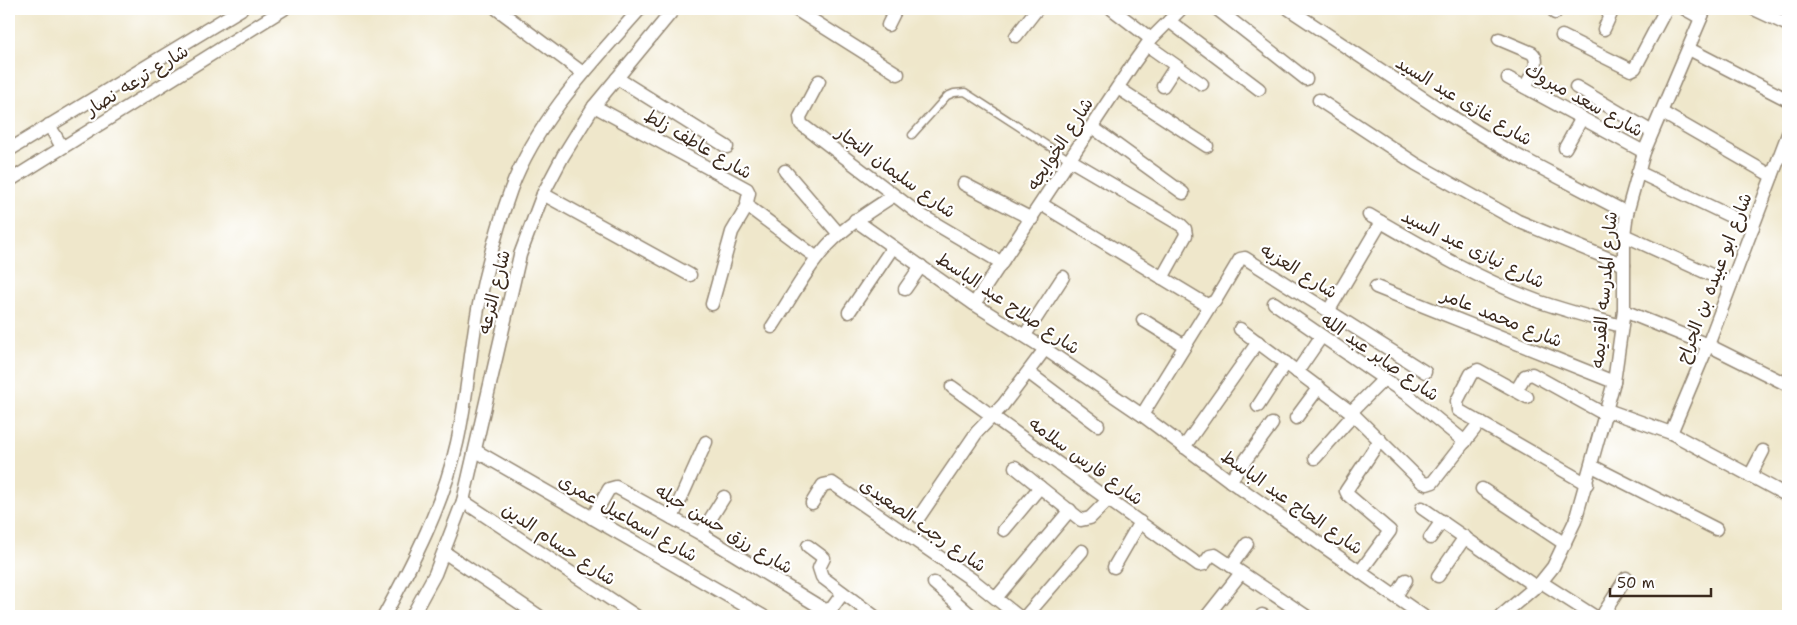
<svg xmlns="http://www.w3.org/2000/svg" width="1797" height="625" font-family="'Shantell Sans','Playpen Sans Arabic',sans-serif">
	<style>
		.lines { fill: none; stroke-linecap: round; stroke-linejoin: round }
		.service-casing { stroke: #958874; stroke-width: 9 }
		.minor-casing { stroke: #958874; stroke-width: 15 }
		.service { stroke: #fff; stroke-width: 6 }
		.minor { stroke: #fff; stroke-width: 12 }
		.labels { text-anchor: middle; stroke-width: 4.5; stroke-linejoin: round; paint-order: stroke }
		.street-label { font-size: 18px; fill: #3b2a1e; stroke: #fff }
	</style>
	<rect width="100%" height="100%" fill="#fff"/>
	<filter id="ink" filterUnits="userSpaceOnUse"><feTurbulence type="fractalNoise" baseFrequency=".02" numOctaves="2"/><feDisplacementMap in="SourceGraphic" scale="10" xChannelSelector="R" yChannelSelector="G"/><feConvolveMatrix kernelMatrix="1 2 1 2 8 2 1 2 1" color-interpolation-filters="sRGB"/></filter>
	<filter id="wash" filterUnits="userSpaceOnUse"><feTurbulence type="fractalNoise" baseFrequency=".0096" numOctaves="4" result="noise"/><feDisplacementMap in="SourceGraphic" scale="20" xChannelSelector="R" yChannelSelector="G"/><feGaussianBlur stdDeviation="1.12" result="paint"/><feColorMatrix in="noise" values="0 0 0 0 0 0 0 0 0 0 0 0 0 0 0 0 0 1.4 0 .05"/><feComposite in="paint" operator="in"/></filter>
	<g filter="url(#wash)">
		<rect width="100%" height="100%" fill="#efe7cb"/>
	</g>
	<g filter="url(#ink)">
		<g class="lines">
			<g class="service-casing">
				<polyline id="service" points="912,135 947,96 954,93 965,92 1070,160"/>
			</g>
			<g class="minor-casing">
				<g id="minor">
					<polyline points="497,9 583,73"/>
					<polyline points="795,9 898,74"/>
					<polyline points="1112,9 1151,39"/>
					<polyline points="1217,9 1306,79"/>
					<polyline points="1289,9 1441,110 1503,148 1627,213"/>
					<polyline points="1685,9 1701,18"/>
					<polyline points="1754,9 1788,25"/>
					<polyline points="1555,13 1557,9"/>
					<polyline points="1169,21 1259,89"/>
					<polyline points="888,25 896,9"/>
					<polyline points="1604,29 1613,9"/>
					<polyline points="1016,36 1037,9"/>
					<polyline points="1562,36 1631,70 1635,68 1666,9"/>
					<path d="M 1499,39 L 1532,53 C 1542,62 1530,77 1525,87"/>
					<polyline points="1147,45 1202,84"/>
					<polyline points="1689,49 1788,100"/>
					<polyline points="617,78 727,147"/>
					<polyline points="1508,78 1644,152"/>
					<polyline points="819,81 800,117 801,124 919,214 1002,263"/>
					<polyline points="1163,86 1176,66"/>
					<polyline points="1576,87 1652,132"/>
					<polyline points="1118,88 1207,146"/>
					<polyline points="1319,100 1416,164 1518,221 1624,265"/>
					<polyline points="594,106 747,189 749,193 747,202 750,208 817,258"/>
					<polyline points="1661,112 1772,176"/>
					<polyline points="49,125 62,147"/>
					<polyline points="1092,127 1183,193"/>
					<polyline points="1565,148 1582,118"/>
					<polyline points="9,150 241,9"/>
					<polyline points="1070,160 1181,225 1185,229 1186,235 1162,278"/>
					<polyline points="785,171 839,234"/>
					<polyline points="1638,172 1753,227"/>
					<polyline points="9,181 284,9"/>
					<polyline points="964,184 1032,219"/>
					<polyline points="543,194 690,275"/>
					<polyline points="1041,204 1207,305 1215,301 1240,259 1245,258 1425,372"/>
					<path d="M 1369,215 C 1424,247 1480,280 1540,302 C 1567,311 1594,318 1621,326"/>
					<polyline points="855,220 974,304 1045,349 1142,415 1230,481 1423,616"/>
					<polyline points="1624,235 1731,284"/>
					<polyline points="1376,287 1614,382"/>
					<polyline points="905,289 921,266"/>
					<polyline points="1274,303 1409,396 1465,442"/>
					<polyline points="712,304 732,232 748,205"/>
					<polyline points="974,304 1133,64 1151,39 1181,9"/>
					<polyline points="1329,310 1381,222"/>
					<polyline points="1624,311 1708,345 1788,385"/>
					<polyline points="849,312 893,247"/>
					<polyline points="1143,320 1185,346"/>
					<path d="M 772,327 C 790,300 806,269 828,245 C 847,225 870,211 893,196"/>
					<polyline points="1240,329 1351,412 1422,482 1427,484 1433,482 1480,422"/>
					<polyline points="1025,335 1063,277"/>
					<polyline points="1297,372 1321,337"/>
					<polyline points="1029,373 1098,425"/>
					<polyline points="952,387 1199,565 1204,564 1210,556 1215,555 1306,616"/>
					<polyline points="1516,391 1525,376 1532,374 1606,415"/>
					<polyline points="1527,397 1478,370 1471,374 1457,401 1458,410 1587,484"/>
					<polyline points="1258,406 1286,363"/>
					<polyline points="1607,410 1671,433 1788,496"/>
					<polyline points="1351,412 1384,379"/>
					<polyline points="1142,415 1211,304"/>
					<polyline points="1296,418 1319,387"/>
					<polyline points="1671,433 1708,345 1788,134"/>
					<polyline points="1184,447 1258,342"/>
					<polyline points="476,451 763,616"/>
					<polyline points="1315,458 1354,414"/>
					<polyline points="1592,466 1716,529"/>
					<polyline points="1015,467 1081,520 1090,518 1109,499"/>
					<polyline points="1750,476 1763,451"/>
					<polyline points="1230,481 1272,424"/>
					<polyline points="1482,489 1565,544"/>
					<polyline points="463,501 636,616"/>
					<polyline points="812,503 823,485 832,483 974,581 1018,616"/>
					<polyline points="1422,508 1536,587"/>
					<polyline points="919,517 977,432 1003,405 1045,349"/>
					<polyline points="592,518 609,489 616,487 701,534 825,610 832,608 843,593"/>
					<polyline points="672,518 706,442"/>
					<polyline points="1004,530 1040,487"/>
					<polyline points="701,534 724,497"/>
					<polyline points="1430,538 1442,521"/>
					<polyline points="808,546 824,558 819,568 822,577 874,616"/>
					<polyline points="444,552 539,616"/>
					<polyline points="1231,566 1247,544"/>
					<polyline points="1114,567 1140,522"/>
					<polyline points="1360,572 1390,531 1348,495 1346,491 1380,440"/>
					<polyline points="1438,576 1465,537"/>
					<polyline points="1541,582 1594,616"/>
					<polyline points="934,583 972,616"/>
					<polyline points="1396,596 1406,580"/>
					<polyline points="996,598 1070,510"/>
					<polyline points="1262,615 1264,616"/>
					<path d="M 384,616 C 414,561 443,505 457,443 C 467,399 470,353 478,309 C 486,269 497,228 511,189 C 537,120 592,63 640,9"/>
					<polyline points="412,616 435,574 463,501 520,255 543,194 563,156 594,106 674,9"/>
					<polyline points="1026,616 1082,551"/>
					<polyline points="1207,616 1241,573"/>
					<polyline points="1501,616 1541,582 1553,567 1575,521 1614,382 1624,311 1624,235 1627,213 1644,152 1705,9"/>
					<polyline points="1602,616 1626,578"/>
				</g>
			</g>
			<use href="#service" class="service"/>
			<use href="#minor" class="minor"/>
		</g>
	</g>
	<g class="labels">
		<g class="street-label">
			<text transform="translate(137 80) rotate(-32)" y="6">شارع ترعه نصار</text>
			<text transform="translate(1584 100) rotate(29)" y="6">شارع سعد مبروك</text>
			<text transform="translate(1464 101) rotate(31)" y="6">شارع غازى عبد السيد</text>
			<text transform="translate(698 144) rotate(30)" y="6">شارع عاطف زلط</text>
			<text transform="translate(1060 144) rotate(-57)" y="6">شارع الخوايجه</text>
			<text transform="translate(896 172) rotate(36)" y="6">شارع سليمان النجار</text>
			<text transform="translate(1473 249) rotate(26)" y="6">شارع نيازى عبد السيد</text>
			<text transform="translate(1299 271) rotate(32)" y="6">شارع العزبه</text>
			<text transform="translate(1714 278) rotate(-69)" y="6">شارع ابو عبيده بن الجراح</text>
			<text transform="translate(1604 290) rotate(-85)" y="6">شارع المدرسه القديمه</text>
			<text transform="translate(494 292) rotate(-76)" y="6">شارع الترعه</text>
			<text transform="translate(1008 303) rotate(34)" y="6">شارع صلاح عبد الباسط</text>
			<text transform="translate(1502 318) rotate(22)" y="6">شارع محمد عامر</text>
			<text transform="translate(1380 357) rotate(35)" y="6">شارع صابر عبد الله</text>
			<text transform="translate(1086 461) rotate(36)" y="6">شارع فارس سلامه</text>
			<text transform="translate(1292 502) rotate(35)" y="6">شارع الحاج عبد الباسط</text>
			<text transform="translate(628 518) rotate(30)" y="6">شارع اسماعيل عمرى</text>
			<text transform="translate(923 525) rotate(35)" y="6">شارع رجب الصعيدى</text>
			<text transform="translate(724 529) rotate(31)" y="6">شارع رزق حسن حبله</text>
			<text transform="translate(559 544) rotate(34)" y="6">شارع حسام الدين</text>
		</g>
	</g>
	<rect width="1797" height="625" fill="none" stroke="#fff" stroke-width="30"/>
	<path d="M1610 588v8h101v-8" fill="none" stroke="#3b2a1e" stroke-width="2.5"/>
	<text x="1617" y="588" font-size="15" fill="#3b2a1e" stroke="#ffffff" stroke-width="4" paint-order="stroke">50 m</text>
</svg>
